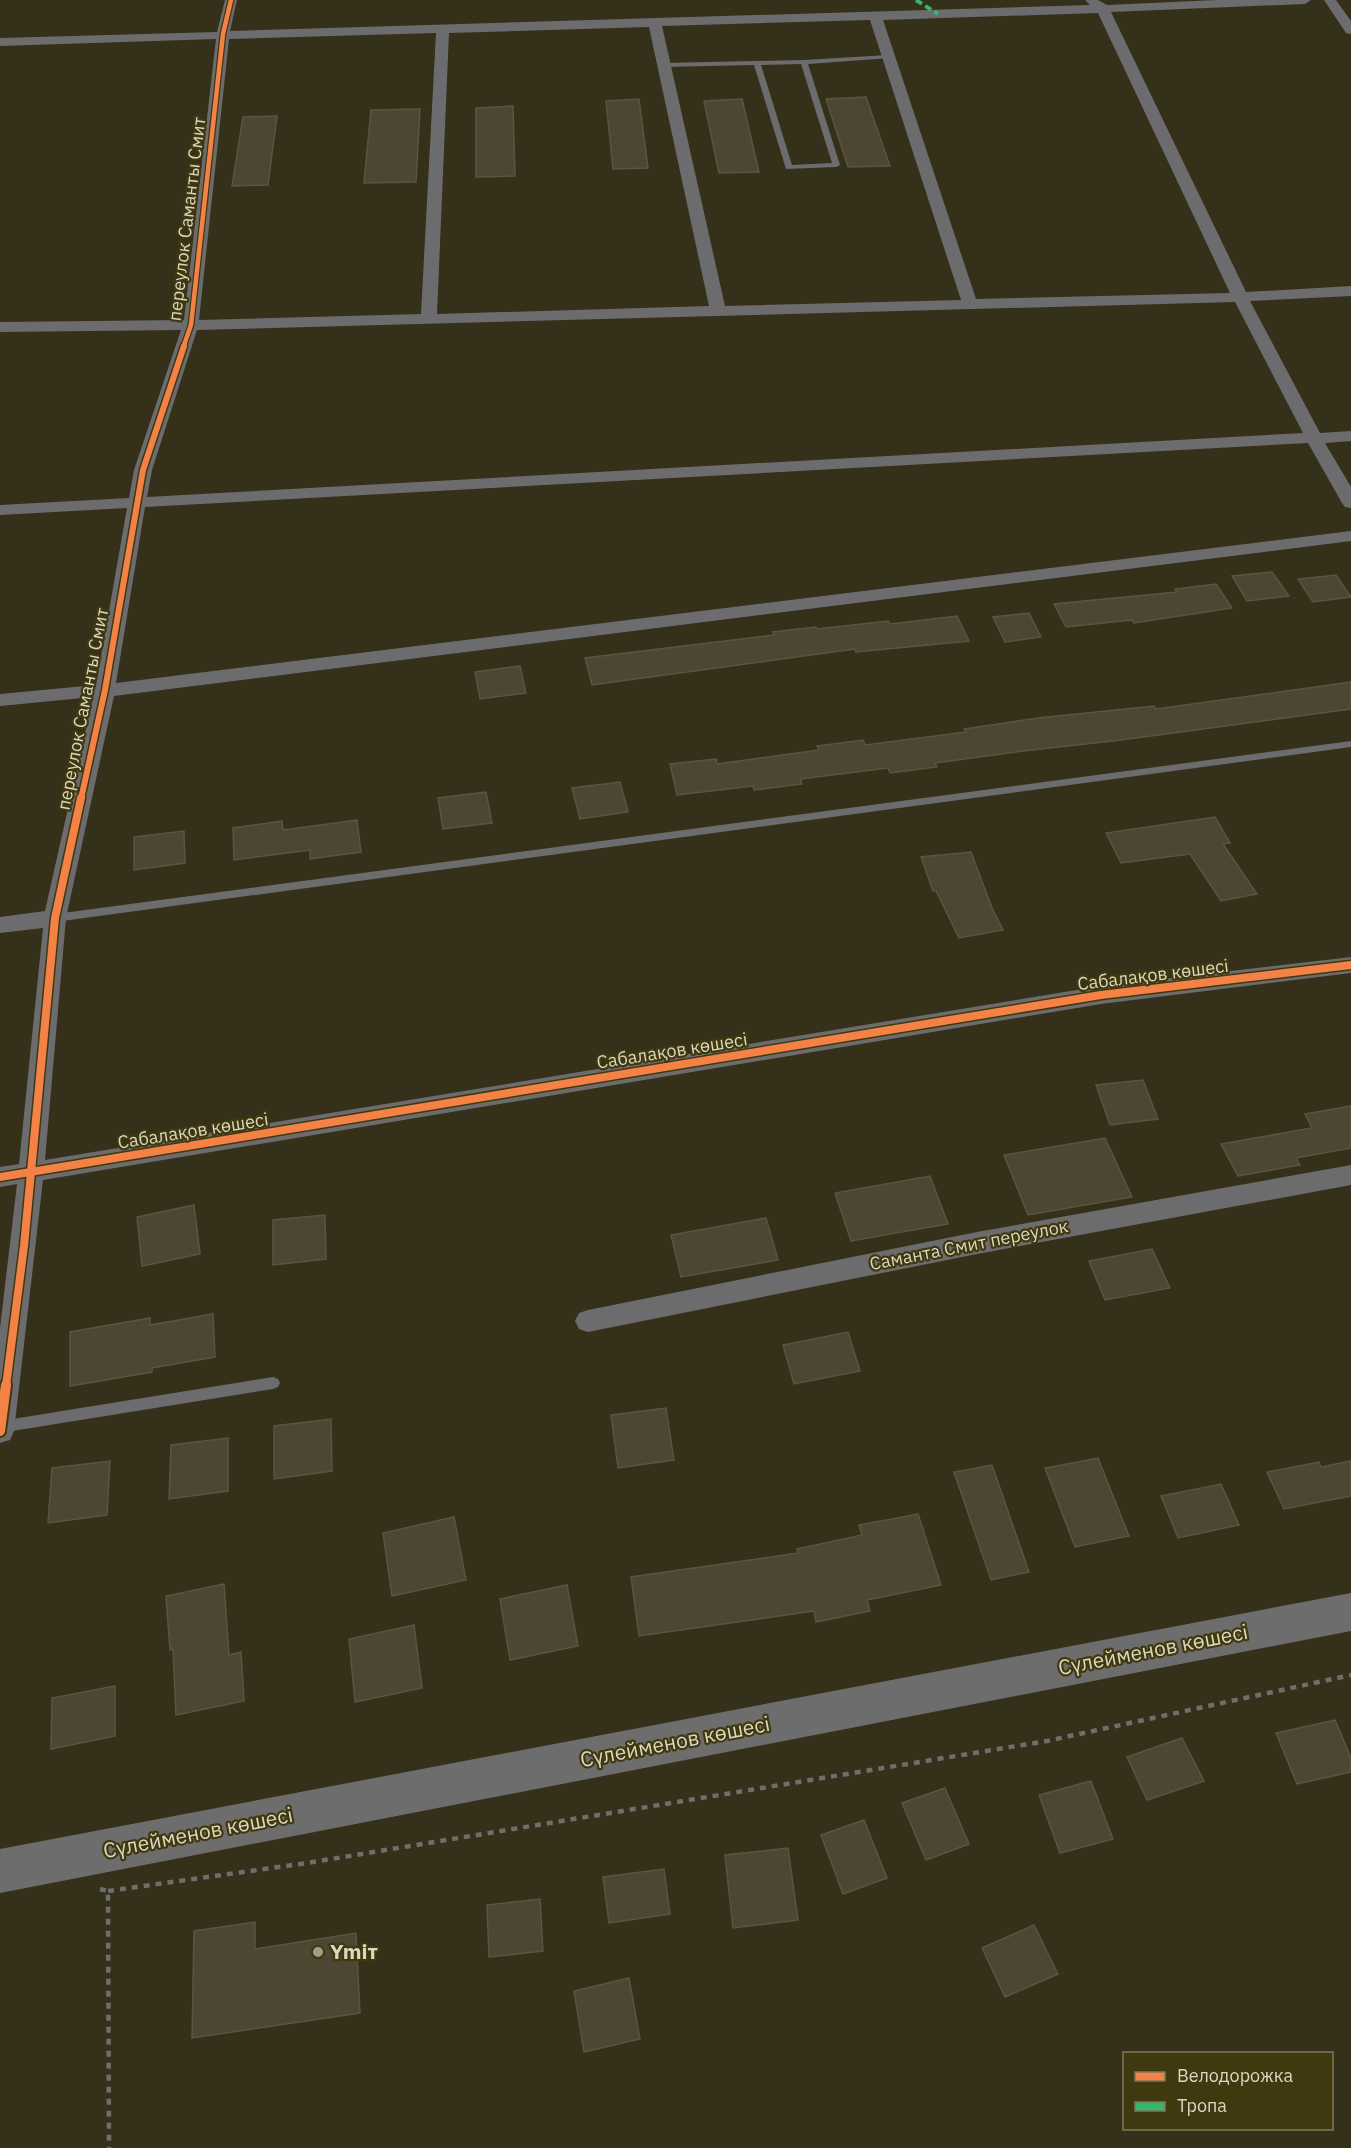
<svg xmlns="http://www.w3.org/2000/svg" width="1351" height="2148" font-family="'IBM Plex Sans',sans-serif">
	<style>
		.building { fill: #4d4632; stroke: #5a5443; stroke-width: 1.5 }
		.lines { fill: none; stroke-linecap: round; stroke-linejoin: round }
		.path { stroke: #6f6e6c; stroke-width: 4.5; stroke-dasharray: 6 6; stroke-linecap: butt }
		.lane { fill: #6c6c6e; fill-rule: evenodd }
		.street { fill: #6c6c6e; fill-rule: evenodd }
		.secondary { fill: #6e6d6e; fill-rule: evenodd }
		.quiet { stroke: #33b770; stroke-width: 4; stroke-dasharray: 7 4; stroke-linecap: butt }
		.cycleway-far3-casing { stroke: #40380f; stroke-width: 7 }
		.cycleway-far2-casing { stroke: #40380f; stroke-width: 9 }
		.cycleway-far1-casing { stroke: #40380f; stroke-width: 11 }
		.cycleway-casing { stroke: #40380f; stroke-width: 14 }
		.cycleway-far3 { stroke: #f48246; stroke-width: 4.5 }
		.cycleway-far2 { stroke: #f48246; stroke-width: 6 }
		.cycleway-far1 { stroke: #f48246; stroke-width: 8 }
		.cycleway { stroke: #f48246; stroke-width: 10 }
		.poi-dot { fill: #a19d87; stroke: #40380f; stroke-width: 2 }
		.labels { text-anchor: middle; stroke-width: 4.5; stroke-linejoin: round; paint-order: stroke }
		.street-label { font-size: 18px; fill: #dbd7c1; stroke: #40380f }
		.near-street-label { font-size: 21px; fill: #dbd7c1; stroke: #40380f }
		.near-poi-label { font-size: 21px; font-weight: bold; fill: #dbd7c1; stroke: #40380f; text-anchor: start }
	</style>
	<rect width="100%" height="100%" fill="#35301a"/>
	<g class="building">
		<polygon points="866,97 890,166 848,167 826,99"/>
		<polygon points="639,99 648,168 613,169 606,101"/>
		<polygon points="742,99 759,172 719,173 704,101"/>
		<polygon points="513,106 515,176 476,177 476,108"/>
		<polygon points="420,109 416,182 364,183 371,110"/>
		<polygon points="277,116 268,185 232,186 243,117"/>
		<polygon points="1272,572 1289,596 1247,601 1232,576"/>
		<polygon points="1336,575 1351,597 1313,602 1298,579"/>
		<polygon points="1216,584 1232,608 1134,623 1132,620 1066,627 1054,604 1177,592 1175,589"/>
		<polygon points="1029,613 1041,637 1005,642 993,617"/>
		<polygon points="957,616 969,641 856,652 855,649 592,685 585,658 774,635 773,632 816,627 817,629 888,621 890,624"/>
		<polygon points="520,666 526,693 480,699 475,672"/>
		<polygon points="1351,682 1351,709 1121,740 1023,751 935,763 937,767 890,773 888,768 800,779 802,784 754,790 753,786 677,795 670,764 716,759 717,764 819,750 817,746 863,740 865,745 966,732 964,729 1038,718 1154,706 1156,709"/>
		<polygon points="620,782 628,812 580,819 572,788"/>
		<polygon points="486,792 492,823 443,829 438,798"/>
		<polygon points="1215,817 1230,843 1223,844 1257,894 1221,901 1190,854 1121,863 1106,833"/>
		<polygon points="357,820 361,852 310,859 310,850 234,860 233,828 282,821 283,830"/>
		<polygon points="184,831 185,863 134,870 134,837"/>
		<polygon points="971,852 992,908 1003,930 959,938 936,891 933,891 921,857"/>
		<polygon points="1143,1080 1158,1119 1110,1125 1096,1085"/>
		<polygon points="1351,1106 1351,1148 1296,1158 1300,1165 1238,1176 1221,1144 1312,1128 1305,1114"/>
		<polygon points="1105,1138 1132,1197 1028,1215 1004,1155"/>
		<polygon points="930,1176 948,1224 851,1241 835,1193"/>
		<polygon points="194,1205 200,1254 142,1266 137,1217"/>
		<polygon points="325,1215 326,1259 273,1265 273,1220"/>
		<polygon points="766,1218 778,1260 681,1277 671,1235"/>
		<polygon points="1152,1249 1170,1288 1105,1300 1089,1261"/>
		<polygon points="213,1314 215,1357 152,1368 152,1372 70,1386 70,1332 150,1318 150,1325"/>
		<polygon points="848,1332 860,1371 794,1384 783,1345"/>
		<polygon points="666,1408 674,1460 618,1468 611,1415"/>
		<polygon points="331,1419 332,1471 274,1479 274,1426"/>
		<polygon points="228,1438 228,1491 169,1499 171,1445"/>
		<polygon points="1098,1458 1129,1536 1075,1547 1045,1468"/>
		<polygon points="110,1461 107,1515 48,1523 52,1468"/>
		<polygon points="1351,1461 1351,1496 1284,1509 1267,1472 1319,1462 1321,1467"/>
		<polygon points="992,1465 1029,1572 991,1580 954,1472"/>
		<polygon points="1221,1484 1239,1525 1178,1538 1161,1496"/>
		<polygon points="918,1514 941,1585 867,1600 870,1611 816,1622 814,1611 639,1636 631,1577 798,1553 797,1549 862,1535 859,1525"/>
		<polygon points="454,1517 466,1580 392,1596 383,1533"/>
		<polygon points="224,1584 229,1655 241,1652 244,1701 176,1715 173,1649 170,1650 166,1596"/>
		<polygon points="567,1585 578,1646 510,1660 500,1599"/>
		<polygon points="414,1625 422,1688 355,1702 349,1639"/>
		<polygon points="115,1686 115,1736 51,1749 52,1698"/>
		<polygon points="1335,1720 1351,1758 1351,1772 1297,1784 1276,1733"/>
		<polygon points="1182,1738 1204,1781 1147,1800 1127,1757"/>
		<polygon points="1091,1781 1113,1839 1060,1853 1039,1795"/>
		<polygon points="945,1788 969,1844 926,1860 902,1803"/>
		<polygon points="864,1820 887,1878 843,1894 821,1835"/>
		<polygon points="788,1848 798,1920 733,1928 725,1855"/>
		<polygon points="664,1869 670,1914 609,1923 603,1877"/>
		<polygon points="540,1899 543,1951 489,1957 487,1905"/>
		<polygon points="255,1922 255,1949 356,1933 360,2013 192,2038 194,1931"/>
		<polygon points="1034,1925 1058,1974 1005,1997 982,1948"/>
		<polygon points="629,1978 640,2039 584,2052 574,1991"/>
	</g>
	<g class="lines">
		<g class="path">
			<polyline points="100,1889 108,1891 109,2148"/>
			<polyline points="108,1891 307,1863 1047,1741 1351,1675"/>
		</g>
		<g class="lane">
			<path d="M 888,55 L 891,57 L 890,58 L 808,64 L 840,165 L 836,167 L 786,169 L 754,65 L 664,67 L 661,65 L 664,63 L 804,60 ZM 801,64 L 832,163 L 792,165 L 761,65 Z"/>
			<polygon points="1351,741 1351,747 55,922 49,918 55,914"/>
			<polygon points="273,1377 278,1379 280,1383 278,1387 273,1389 0,1433 0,1421"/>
		</g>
		<g class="street">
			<path d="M 225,0 L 237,0 L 230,31 L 1090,5 L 1085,0 L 1098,0 L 1107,5 L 1217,0 L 1311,0 L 1305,4 L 1111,12 L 1246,292 L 1351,286 L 1351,296 L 1250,301 L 1320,433 L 1351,431 L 1351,441 L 1325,443 L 1351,487 L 1351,508 L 1345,507 L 1342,503 L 1308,443 L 145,507 L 116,683 L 1351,531 L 1351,541 L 114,696 L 66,918 L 45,1160 L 1101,986 L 1351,957 L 1351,973 L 1101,1004 L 43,1180 L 14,1431 L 10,1440 L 0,1443 L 0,1328 L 17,1184 L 0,1187 L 0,1167 L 19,1164 L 43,928 L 0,933 L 0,917 L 45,911 L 93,697 L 0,706 L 0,694 L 96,685 L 127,508 L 0,515 L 0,505 L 129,498 L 134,470 L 181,330 L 0,332 L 0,322 L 184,320 L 216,39 L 0,46 L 0,38 L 217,32 ZM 1098,13 L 1230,293 L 976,299 L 883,20 ZM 870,20 L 961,300 L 725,306 L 662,26 ZM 649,27 L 709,306 L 437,314 L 449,33 ZM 436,33 L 421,314 L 199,320 L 229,39 ZM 1235,302 L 1303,433 L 147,497 L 152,470 L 197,330 Z"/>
			<polygon points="1324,0 1336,0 1351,21 1351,34 1346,33"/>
			<polygon points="1351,1165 1351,1185 977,1254 588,1332 579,1329 575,1321 579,1313 588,1310 977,1232"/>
		</g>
		<polygon class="secondary" points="1351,1593 1351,1631 0,1893 0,1849"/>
		<polyline class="quiet" points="916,0 938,14"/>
		<g class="cycleway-far3-casing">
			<polyline id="cycleway-far3" points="183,348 191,325 223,34 231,0"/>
		</g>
		<g class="cycleway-far2-casing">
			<polyline id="cycleway-far2" points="81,799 105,690 143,470 184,346"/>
		</g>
		<g class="cycleway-far1-casing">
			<g id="cycleway-far1">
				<polyline points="0,1177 1101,995 1351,965"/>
				<polyline points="6,1386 24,1246 55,918 81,798"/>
			</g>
		</g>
		<g class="cycleway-casing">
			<polyline id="cycleway" points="0,1431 6,1385"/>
		</g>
		<use href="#cycleway-far3" class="cycleway-far3"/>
		<use href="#cycleway-far2" class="cycleway-far2"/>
		<use href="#cycleway-far1" class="cycleway-far1"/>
		<use href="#cycleway" class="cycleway"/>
	</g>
	<circle class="poi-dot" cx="318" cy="1952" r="6"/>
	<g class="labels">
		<g class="street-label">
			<text transform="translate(187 219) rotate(-83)" y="6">переулок Саманты Смит</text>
			<text transform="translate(83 709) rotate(-79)" y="6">переулок Саманты Смит</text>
			<text transform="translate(1153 975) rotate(-7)" y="6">Сабалақов көшесі</text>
			<text transform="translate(672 1051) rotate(-9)" y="6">Сабалақов көшесі</text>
			<text transform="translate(193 1131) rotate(-9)" y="6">Сабалақов көшесі</text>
			<text transform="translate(969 1245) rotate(-11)" y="6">Саманта Смит переулок</text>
		</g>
		<g class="near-street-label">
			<text transform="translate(1153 1650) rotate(-11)" y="7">Сүлейменов көшесі</text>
			<text transform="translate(675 1742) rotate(-11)" y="7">Сүлейменов көшесі</text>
			<text transform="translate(198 1833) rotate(-11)" y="7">Сүлейменов көшесі</text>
		</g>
		<g class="near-poi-label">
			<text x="330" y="1959">Ymiт</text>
		</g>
	</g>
	<rect x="1123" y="2052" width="210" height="78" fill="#40380f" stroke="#7e7856" stroke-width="1.5"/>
	<rect x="1135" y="2072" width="30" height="9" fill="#f48246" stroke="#7e7856" stroke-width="1.5"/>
	<text x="1177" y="2082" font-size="18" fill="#dbd7c1">Велодорожка</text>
	<rect x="1135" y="2102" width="30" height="9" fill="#33b770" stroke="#7e7856" stroke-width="1.5"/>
	<text x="1177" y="2112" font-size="18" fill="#dbd7c1">Тропа</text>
</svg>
